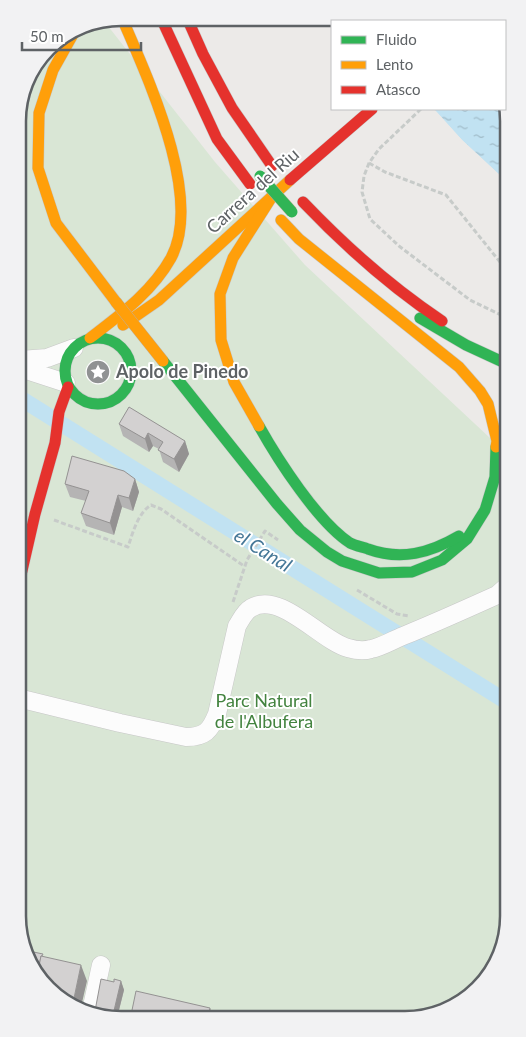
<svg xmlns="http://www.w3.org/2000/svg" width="526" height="1037" font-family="Lato,sans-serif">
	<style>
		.park { fill: #d9e6d5 }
		.water { fill: url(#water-ripples) }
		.pier { fill: #eceae8 }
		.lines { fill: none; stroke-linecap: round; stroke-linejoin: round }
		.canal { stroke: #c1e2f2; stroke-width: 16 }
		.street-casing { stroke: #c7c7c7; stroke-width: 19 }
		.fast-casing { stroke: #c6c7c7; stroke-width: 12 }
		.slow-casing { stroke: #c6c7c7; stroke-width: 12 }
		.jam-casing { stroke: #c6c7c7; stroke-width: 12 }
		.path { stroke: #c7cbc9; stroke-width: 3; stroke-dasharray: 5 2.5; stroke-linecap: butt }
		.street { stroke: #fcfcfc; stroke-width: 18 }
		.fast { stroke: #30b455; stroke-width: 11 }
		.slow { stroke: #ff9f0a; stroke-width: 11 }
		.jam { stroke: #e5322d; stroke-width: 11 }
		.fast-bridge-casing { stroke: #c1af98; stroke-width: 12; stroke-linecap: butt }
		.slow-bridge-casing { stroke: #c1af98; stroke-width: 12; stroke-linecap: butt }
		.fast-bridge { stroke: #30b455; stroke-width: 11 }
		.slow-bridge { stroke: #ff9f0a; stroke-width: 11 }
		.wall { fill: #b5b4b4 }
		.shaded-wall { fill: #949292 }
		.building { fill: #d3d1d1; stroke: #949292 }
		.labels { text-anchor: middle; stroke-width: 4; stroke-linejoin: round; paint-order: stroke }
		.street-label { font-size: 18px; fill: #5e6265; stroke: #fff }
		.poi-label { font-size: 18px; font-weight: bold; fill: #5e6265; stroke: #fff; text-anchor: start }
		.park-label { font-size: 18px; fill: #43833f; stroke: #fff }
		.water-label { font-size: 19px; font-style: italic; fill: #457797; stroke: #fff }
		.rim { fill: none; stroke: #5e6265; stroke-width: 2.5 }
	</style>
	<defs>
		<pattern id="water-ripples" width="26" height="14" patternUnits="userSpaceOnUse" patternTransform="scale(1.25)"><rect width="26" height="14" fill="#c1e2f2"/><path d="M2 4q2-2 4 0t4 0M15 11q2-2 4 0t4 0" fill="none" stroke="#a0bbc8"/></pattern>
	</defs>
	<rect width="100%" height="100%" fill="#eceae8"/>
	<polygon class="park" points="104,21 215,162 305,265 505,452 508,923 487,979 438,1014 107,1019 53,994 23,949 18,108 28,75 82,25"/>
	<polygon class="water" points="434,109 503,109 504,179 462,140"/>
	<polygon class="pier" points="431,109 434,109 462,140 504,179 504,182 460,141"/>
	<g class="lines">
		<polyline class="canal" points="20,398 507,702"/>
		<g class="street-casing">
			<g id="street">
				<polyline points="20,360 47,358 74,348"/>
				<polyline points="20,368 66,383"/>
				<path d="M 22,699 L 120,723 L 186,737 C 205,737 210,731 217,714 L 237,626 C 241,620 244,612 251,608 C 280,590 321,641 348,648 C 355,650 364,651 371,649 C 382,647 393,640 403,636 C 435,623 466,609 497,595 L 506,587"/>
				<polyline points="91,1011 101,965"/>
			</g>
		</g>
		<g class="fast-casing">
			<g id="fast">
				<polyline points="420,318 466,345 505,363"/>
				<circle cx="98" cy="371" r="33"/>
				<polyline points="163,361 277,504 300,530 327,552 342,561 379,573 412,572 442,560 467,539 485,510 495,477 496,447"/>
				<path d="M 259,426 C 278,460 318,522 350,543 C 356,546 363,547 368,549 C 401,561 430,553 459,536"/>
			</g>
		</g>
		<g class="slow-casing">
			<g id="slow">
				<polyline points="76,29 53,70 39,113 38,168 56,223 116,302"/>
				<polyline points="281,220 299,239 459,367 480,391 488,404 497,441 496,447"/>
				<polyline points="123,325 159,300 290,180"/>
				<path d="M 90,338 C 120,315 152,292 171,258 C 204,197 147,77 122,18"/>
				<polyline points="259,426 234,382 221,340 220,294 233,258 273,195"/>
			</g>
		</g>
		<g class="jam-casing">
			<g id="jam">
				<polyline points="161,18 217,139 250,184"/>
				<polyline points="187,18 203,54 232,108 272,166"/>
				<polyline points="25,85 44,55"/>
				<polyline points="290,180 372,109"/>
				<path d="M 303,202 C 346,247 391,287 442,321"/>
				<polyline points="21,575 35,514 55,443 59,412 68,387"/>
			</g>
		</g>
		<g class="path">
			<polyline points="421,109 379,149 369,163 364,176 362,192 370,219 399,246 470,300 505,317"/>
			<polyline points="369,163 385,172 446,195 504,267"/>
			<path d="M 54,520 L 128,547 C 133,532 138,513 151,505 L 161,509 L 244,566"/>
			<polyline points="357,590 397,614 409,616"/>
			<polyline points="233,602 247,560 265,531 278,540"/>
		</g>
		<use href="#street" class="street"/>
		<use href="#fast" class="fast"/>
		<use href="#slow" class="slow"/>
		<use href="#jam" class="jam"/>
		<g class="fast-bridge-casing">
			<polyline id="fast-bridge" points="260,176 292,212"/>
		</g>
		<g class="slow-bridge-casing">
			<polyline id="slow-bridge" points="116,302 163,361"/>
		</g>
		<use href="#fast-bridge" class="fast-bridge"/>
		<use href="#slow-bridge" class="slow-bridge"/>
	</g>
	<g class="wall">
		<polygon points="119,424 185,441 189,454 179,472 163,462 159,449 153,446 149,452 123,436"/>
		<polygon points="135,479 139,492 133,511 122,507 114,535 86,526 81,513 86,501 70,497 65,484"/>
		<polygon points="121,981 124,990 117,1018 107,1019 95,1013 95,1011 114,982"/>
		<polygon points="212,1012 233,1017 132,1018 131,1015"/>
	</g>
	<g class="shaded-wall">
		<polygon points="148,433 153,446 149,452 145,439"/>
		<polygon points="185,441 189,454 179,472 174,459"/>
		<polygon points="135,479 139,492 133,511 129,498"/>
		<polygon points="118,495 122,507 114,535 110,523"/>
		<polygon points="81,965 87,981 81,1007 73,1003"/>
		<polygon points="121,981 124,990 117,1018 114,1018 113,1015"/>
		<polygon points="210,1008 213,1017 208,1017"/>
	</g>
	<g class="building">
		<polygon points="129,407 185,441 174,459 158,450 163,442 148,433 145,439 119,424"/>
		<polygon points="72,456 124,471 135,479 129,498 118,495 110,523 81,513 89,491 65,484"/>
		<polygon points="24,950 43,954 42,956 41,956 38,971"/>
		<polygon points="41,956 81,965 73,1003 53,994 38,971"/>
		<polygon points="101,979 114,982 114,979 121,981 113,1015 95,1011"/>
		<polygon points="136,991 210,1008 208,1017 146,1018 131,1015"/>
		<polygon points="212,1012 233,1017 210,1017"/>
	</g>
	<defs>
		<g id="sight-disc" transform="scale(1.25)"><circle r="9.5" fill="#909293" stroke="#fff"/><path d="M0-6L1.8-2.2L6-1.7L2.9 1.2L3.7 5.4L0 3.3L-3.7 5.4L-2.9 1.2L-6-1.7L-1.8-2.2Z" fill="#fff"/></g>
	</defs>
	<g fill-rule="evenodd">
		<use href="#sight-disc" x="98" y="372"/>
	</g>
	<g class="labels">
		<g class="street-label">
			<text transform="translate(253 191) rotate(-42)" y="6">Carrera del Riu</text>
		</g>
		<g class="poi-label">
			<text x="116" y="378">Apolo de Pinedo</text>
		</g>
		<g class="park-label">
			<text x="264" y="707">Parc Natural<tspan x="264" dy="21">de l'Albufera</tspan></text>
		</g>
		<g class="water-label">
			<text transform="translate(263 550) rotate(32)" y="7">el Canal</text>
		</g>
	</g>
	<path d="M0 0H526V1037H0ZM121 26H405A95 95 0 0 1 500 121V916A95 95 0 0 1 405 1011H121A95 95 0 0 1 26 916V121A95 95 0 0 1 121 26Z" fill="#f2f2f3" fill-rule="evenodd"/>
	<path class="rim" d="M121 26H405A95 95 0 0 1 500 121V916A95 95 0 0 1 405 1011H121A95 95 0 0 1 26 916V121A95 95 0 0 1 121 26Z"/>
	<rect x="331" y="20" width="175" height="90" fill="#ffffff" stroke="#bfc0c1"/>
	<rect x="341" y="36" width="25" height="8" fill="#30b455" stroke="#bfc0c1"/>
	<text x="376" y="45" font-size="15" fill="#5e6265">Fluido</text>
	<rect x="341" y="61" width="25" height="8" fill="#ff9f0a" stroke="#bfc0c1"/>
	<text x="376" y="70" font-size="15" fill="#5e6265">Lento</text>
	<rect x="341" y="86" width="25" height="8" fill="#e5322d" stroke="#bfc0c1"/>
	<text x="376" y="95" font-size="15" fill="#5e6265">Atasco</text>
	<path d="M22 42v8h119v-8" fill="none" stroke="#5e6265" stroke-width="2.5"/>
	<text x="30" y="42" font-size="15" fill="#5e6265" stroke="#ffffff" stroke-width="4" paint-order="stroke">50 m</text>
</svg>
